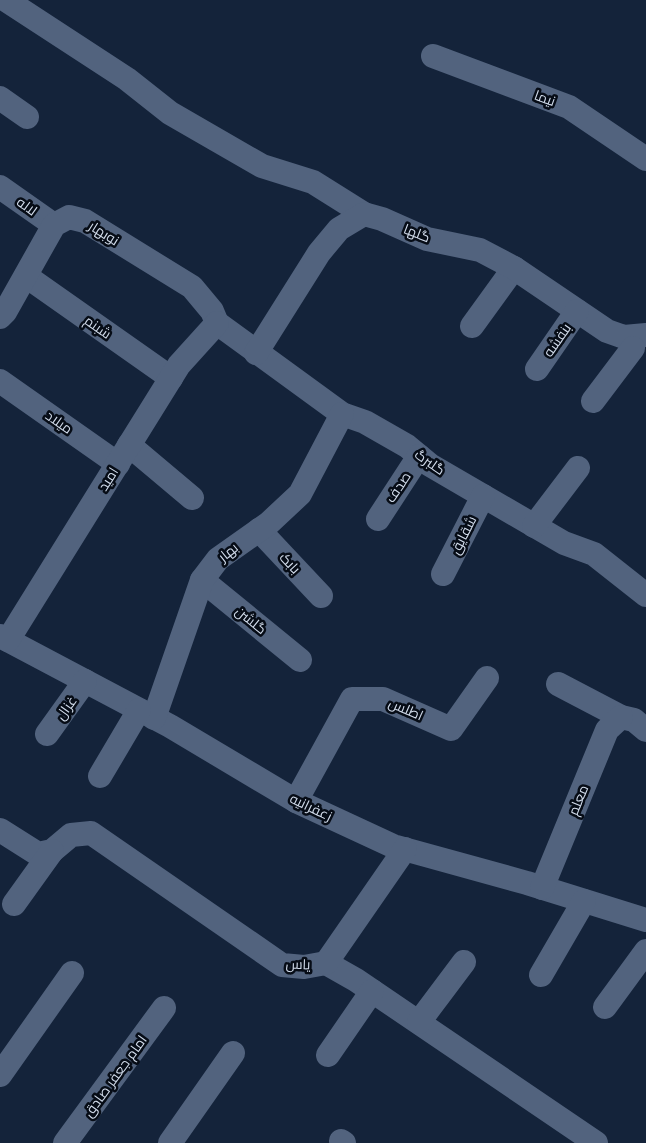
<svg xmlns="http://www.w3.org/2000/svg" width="646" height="1143" font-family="'Nunito Sans',Cairo,sans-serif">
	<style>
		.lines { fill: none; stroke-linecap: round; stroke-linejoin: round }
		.minor { stroke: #52637e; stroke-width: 24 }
		.labels { text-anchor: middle; stroke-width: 5; stroke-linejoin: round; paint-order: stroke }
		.street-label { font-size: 14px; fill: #d2dceb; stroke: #060c16 }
	</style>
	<rect width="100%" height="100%" fill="#14233a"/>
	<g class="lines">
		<g class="minor">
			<polyline points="6,0 127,79 170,113 262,166 313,182 364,214"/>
			<polyline points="433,56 569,107 646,159"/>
			<polyline points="0,98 27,117"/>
			<polyline points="0,187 54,225"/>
			<polyline points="26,276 171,378"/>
			<polyline points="0,317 5,312 54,225 69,217 85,221 192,287 212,311 217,323"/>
			<polyline points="217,323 342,414 365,422 407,446 430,465 564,543 594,554 646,595"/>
			<polyline points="472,326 514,268"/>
			<polyline points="256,353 319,253 339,229 364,214 382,219 427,239 480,250 514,268 607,331 624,337 646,335"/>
			<polyline points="537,369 577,311"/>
			<polyline points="0,381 118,464"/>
			<polyline points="593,401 633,348"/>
			<polyline points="129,445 192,498"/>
			<polyline points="378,519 419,456"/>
			<polyline points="534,526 578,468"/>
			<polyline points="259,530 321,596"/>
			<polyline points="443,574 483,496"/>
			<polyline points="202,580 300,660"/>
			<polyline points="0,636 170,726 296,801 393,846 527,883 646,920"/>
			<polyline points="8,640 179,365 217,323"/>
			<polyline points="558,684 621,717 634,720 646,730"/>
			<polyline points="154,718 202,580 218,559 269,523 300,494 342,414"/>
			<polyline points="47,734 85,681"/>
			<polyline points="100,776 139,710"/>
			<polyline points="296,801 352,699 383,699 451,729 487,678"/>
			<polyline points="0,830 38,854 52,851 71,835 91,833 282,965 304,967 326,963 356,980 596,1143"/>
			<polyline points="542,888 607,730 621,717"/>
			<polyline points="14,904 52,851"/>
			<polyline points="326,963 405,849"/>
			<polyline points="541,975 584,901"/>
			<polyline points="605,1007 646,951"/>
			<polyline points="419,1022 464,962"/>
			<polyline points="328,1055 372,991"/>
			<polyline points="0,1075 72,973"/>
			<polyline points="341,1141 344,1143"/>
			<polyline points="65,1143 164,1008"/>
			<polyline points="170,1143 233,1053"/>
		</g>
	</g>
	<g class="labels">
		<g class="street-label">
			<text transform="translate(545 98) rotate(20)" y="5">نیما</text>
			<text transform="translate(27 206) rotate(36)" y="5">لاله</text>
			<text transform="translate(104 233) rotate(32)" y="5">نوبهار</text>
			<text transform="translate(417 233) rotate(21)" y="5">گلها</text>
			<text transform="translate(98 327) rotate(35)" y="5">شبنم</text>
			<text transform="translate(557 340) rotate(-55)" y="5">بنفشه</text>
			<text transform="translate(59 422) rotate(35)" y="5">میلاد</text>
			<text transform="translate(430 462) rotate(35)" y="5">گلبرگ</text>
			<text transform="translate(108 479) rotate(-58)" y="5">امید</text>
			<text transform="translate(398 487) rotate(-56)" y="5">صدف</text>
			<text transform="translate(463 535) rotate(-63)" y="5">شقایق</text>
			<text transform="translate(228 552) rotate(-39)" y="5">بهار</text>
			<text transform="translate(290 563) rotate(47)" y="5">بابک</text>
			<text transform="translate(251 620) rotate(39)" y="5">گلشن</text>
			<text transform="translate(66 708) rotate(-55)" y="5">غزال</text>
			<text transform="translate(406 709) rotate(24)" y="5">اطلس</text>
			<text transform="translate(578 800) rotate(-68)" y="5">معلم</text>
			<text transform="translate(311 807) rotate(26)" y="5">زعفرانیه</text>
			<text transform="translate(298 964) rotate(2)" y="5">یاس</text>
			<text transform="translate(115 1076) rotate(-54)" y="5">امام جعفر صادق</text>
		</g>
	</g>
</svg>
